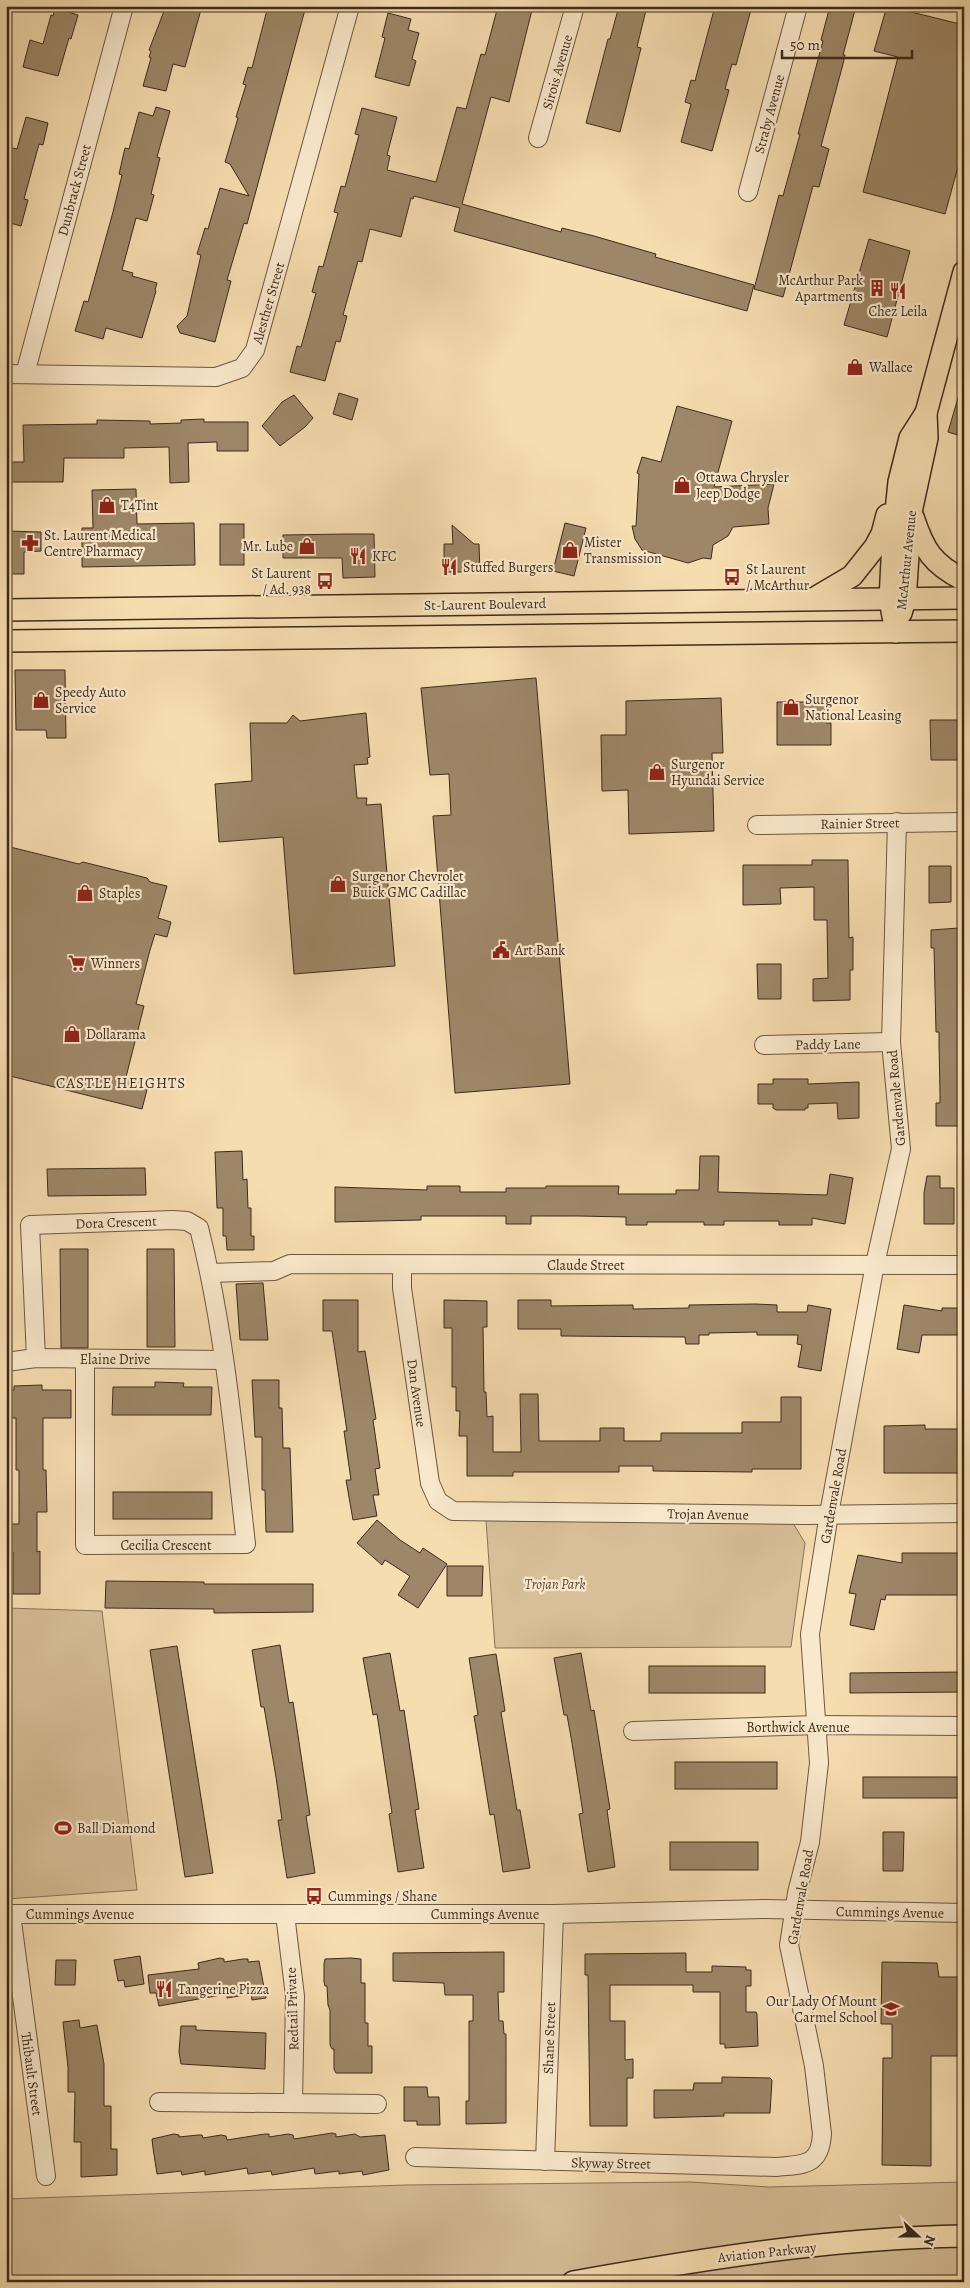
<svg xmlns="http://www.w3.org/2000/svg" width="970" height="2288" font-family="Alegreya,serif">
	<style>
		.green { fill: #d7bf97; stroke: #8a7459 }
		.building { fill: #9e8768; stroke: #3e2a1b }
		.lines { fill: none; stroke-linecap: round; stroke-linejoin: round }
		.minor-casing { stroke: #6c5740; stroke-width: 20 }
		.major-casing { stroke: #3e2a1b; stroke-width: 24 }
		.minor { stroke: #f9e9cc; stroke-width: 18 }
		.major { stroke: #f6ddb0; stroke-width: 21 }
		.labels { text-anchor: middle; stroke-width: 4.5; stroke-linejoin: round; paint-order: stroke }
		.street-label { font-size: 14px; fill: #3e2a1b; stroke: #f9e9cc }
		.poi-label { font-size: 14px; fill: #3e2a1b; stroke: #f9e9cc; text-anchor: start }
		.park-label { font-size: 14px; font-style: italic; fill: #5d4834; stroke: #f9e9cc }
		.neighbourhood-label { font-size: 15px; letter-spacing: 1px; fill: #3e2a1b; stroke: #f9e9cc }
	</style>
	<rect width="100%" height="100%" fill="#f6ddb0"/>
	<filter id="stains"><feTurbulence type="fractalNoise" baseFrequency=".004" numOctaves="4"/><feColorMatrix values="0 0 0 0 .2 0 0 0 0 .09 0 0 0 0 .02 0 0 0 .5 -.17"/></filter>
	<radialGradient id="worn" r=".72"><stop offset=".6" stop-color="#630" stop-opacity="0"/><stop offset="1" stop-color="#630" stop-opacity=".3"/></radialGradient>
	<g class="green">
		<polygon points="486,1520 793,1523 805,1543 791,1647 495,1648"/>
		<polygon points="6,1608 102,1611 137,1890 6,1899"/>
		<polygon points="691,2182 769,2187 964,2182 964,2282 6,2282 6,2199 406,2185"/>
	</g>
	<g class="building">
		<polygon points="166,6 202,6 185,67 173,64 166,91 143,86 151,58 149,57 151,51 149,50"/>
		<polygon points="268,6 306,6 247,224 244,223 227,280 231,281 215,342 180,333 177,326 187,316 201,255 197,254 205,228 208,229 220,188 249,196 230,164 225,162 238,118 236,117 246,85 243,84 248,67 252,68"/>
		<polygon points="498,6 533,6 509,102 491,97 462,204 561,232 562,228 594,236 656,254 655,257 754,285 747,311 454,231 460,208 414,196 413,199 411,198 401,237 370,229 362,262 358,261 343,315 347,316 340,342 336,341 325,381 290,372 297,346 301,347 316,293 312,292 319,266 323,267 338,213 334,212 341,186 345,187 359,135 355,134 362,108 397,117 387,155 390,156 387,170 436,182 457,107 466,109 481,54 485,55"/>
		<polygon points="619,6 647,6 637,47 641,48 620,132 586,123 608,39 610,39"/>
		<polygon points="715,6 752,6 736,65 732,64 725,89 729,90 712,151 681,142 691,104 685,102 691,80 695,81"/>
		<polygon points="830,6 843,6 855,10 843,55 845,55 843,64 821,146 829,149 819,187 813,186 783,297 754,289 779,195 783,196 800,134 798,134 823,41 821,40"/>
		<polygon points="887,6 964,25 964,145 945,214 863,192 898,57 874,51"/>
		<polygon points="55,8 78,15 71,39 69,38 58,76 23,67 30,40 43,44 51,15 53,16"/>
		<polygon points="388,13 411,19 408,30 419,33 412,59 416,61 409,86 375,77 385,38 382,37"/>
		<polygon points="156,107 170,111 157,157 160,158 151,194 154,195 147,221 136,218 122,270 133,273 132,276 157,283 155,290 156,291 142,338 106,328 103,339 75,331 84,301 88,302 113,212 122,175 119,174 125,148 129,149 139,112 153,116"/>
		<polygon points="26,117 48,123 43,145 39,144 24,199 28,200 21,226 6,222 6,154 8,147 17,149"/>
		<polygon points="869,239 910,251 887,337 844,325"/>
		<polygon points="960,391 964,391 964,437 948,432"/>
		<polygon points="339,393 358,399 352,420 333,414"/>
		<polygon points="294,395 313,418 305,427 280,446 262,426 282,402"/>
		<polygon points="677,406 732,421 714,487 774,484 768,508 769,524 733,527 728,536 713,545 711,559 703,558 688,563 642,550 635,539 632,526 636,526 639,474 637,473 642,457 661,462"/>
		<polygon points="204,419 204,422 248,422 248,451 217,451 217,442 188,443 189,482 170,483 169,447 124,448 124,458 64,458 63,482 11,482 11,462 24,462 23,425 97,424 97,420 150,421 150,424 181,423 181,420"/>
		<polygon points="136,489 137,524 194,523 195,565 82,567 82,528 93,528 92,490"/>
		<polygon points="565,523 586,528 574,576 553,571"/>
		<rect x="220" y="524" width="24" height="41"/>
		<polygon points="452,525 474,544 479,544 480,572 444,572 444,544 453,544"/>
		<polygon points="6,531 41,532 41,551 24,552 24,574 6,574"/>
		<polygon points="347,534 374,534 375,577 343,578 342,558 283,558 283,535"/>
		<polygon points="15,670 65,670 66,738 47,738 46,730 16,730"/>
		<polygon points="536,678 570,1084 455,1093 433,816 451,815 449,774 430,775 421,688"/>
		<polygon points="721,698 723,753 712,753 714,831 629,834 628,790 602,791 601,735 626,735 626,701"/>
		<polygon points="777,702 826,702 826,723 831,723 831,745 777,745"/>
		<polygon points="366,713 370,757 367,758 368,764 354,765 357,798 367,798 366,805 381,804 395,966 294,974 283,837 219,842 215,784 252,781 250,723 287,723 293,715 300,721"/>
		<polygon points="930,720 964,720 964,760 931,760"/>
		<polygon points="6,846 79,864 83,862 147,878 150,882 167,886 158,918 171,922 167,937 155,934 150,950 136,1004 144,1006 126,1077 149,1082 142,1109 6,1075"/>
		<polygon points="812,860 848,860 849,938 853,937 853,970 850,970 850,1000 813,1001 813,979 828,978 827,920 814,920 814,887 780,888 781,904 743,905 743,865 812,865"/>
		<polygon points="929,866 951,866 951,902 929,903"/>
		<polygon points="959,928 960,980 964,979 964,1126 936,1126 936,1103 940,1103 940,1093 939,1044 939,1032 936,1032 934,948 931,948 931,930"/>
		<polygon points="757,964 781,964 781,999 758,999"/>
		<polygon points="773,1079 808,1079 808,1084 859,1082 859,1118 838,1119 837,1103 808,1104 808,1108 805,1108 805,1110 776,1110 773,1108 773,1104 758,1104 758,1084 773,1084"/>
		<polygon points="242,1151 243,1180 247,1179 248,1208 251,1208 251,1236 254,1236 254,1250 227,1250 226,1236 223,1236 223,1208 217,1208 215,1152"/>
		<polygon points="700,1156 719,1156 718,1192 827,1195 830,1174 853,1178 845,1224 812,1218 812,1225 779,1225 779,1221 724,1221 724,1225 704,1225 704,1222 647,1222 647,1225 626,1225 626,1217 579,1216 531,1216 531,1224 506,1224 506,1216 421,1216 421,1220 335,1222 335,1187 427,1190 427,1186 460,1186 460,1192 506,1192 506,1188 546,1188 546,1186 619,1186 618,1194 676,1194 676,1190 699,1190"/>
		<polygon points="145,1168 146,1195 48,1196 47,1169"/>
		<polygon points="927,1176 940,1176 940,1188 954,1188 954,1224 924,1224 924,1193"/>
		<polygon points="60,1249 88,1249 88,1348 61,1348"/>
		<polygon points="147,1249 174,1249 175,1347 147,1347"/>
		<polygon points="263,1283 268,1340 240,1340 236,1284"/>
		<polygon points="323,1300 358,1300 358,1352 365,1351 376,1419 373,1420 380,1468 375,1469 379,1495 373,1495 377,1516 353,1520 346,1480 351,1480 344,1431 347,1431 332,1331 323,1331"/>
		<polygon points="444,1300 487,1301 487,1327 483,1327 484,1392 486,1392 487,1417 493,1416 493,1452 521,1452 520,1394 538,1394 539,1441 600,1441 600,1428 624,1428 624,1441 661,1441 661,1433 742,1433 742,1422 781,1422 781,1397 801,1397 801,1469 752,1469 752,1472 653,1471 653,1466 619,1466 619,1472 513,1472 513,1476 467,1476 467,1436 459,1436 460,1411 456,1411 456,1387 452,1387 452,1328 444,1328"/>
		<polygon points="518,1300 551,1300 551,1306 633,1305 633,1309 689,1308 689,1305 755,1304 777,1305 777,1312 807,1312 808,1305 831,1309 821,1371 798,1367 802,1345 797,1344 798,1335 757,1335 757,1332 709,1333 709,1335 699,1335 699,1344 686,1344 685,1337 561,1336 561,1329 518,1329"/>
		<polygon points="904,1305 942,1311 942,1308 962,1308 964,1335 922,1335 919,1353 897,1349"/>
		<polygon points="252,1380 279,1380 279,1408 282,1408 283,1448 290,1448 293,1532 266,1532 265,1490 262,1490 262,1437 255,1437"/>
		<polygon points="155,1382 184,1383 183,1387 212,1387 211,1415 112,1415 113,1387 155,1387"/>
		<polygon points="42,1385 42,1390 71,1390 71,1418 43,1418 43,1470 46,1470 47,1512 37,1512 37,1552 40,1551 40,1594 13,1594 13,1552 10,1552 10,1524 19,1524 19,1470 16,1470 16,1418 6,1418 6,1390 14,1390 14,1386"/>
		<polygon points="925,1425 925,1429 964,1429 964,1473 884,1473 884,1426"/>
		<rect x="113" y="1492" width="99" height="27"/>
		<polygon points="377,1520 400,1540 420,1553 423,1548 447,1564 418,1608 398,1595 410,1576 385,1560 382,1565 357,1543"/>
		<polygon points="902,1553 964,1553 964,1595 886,1595 885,1600 881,1599 874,1630 850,1625 856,1594 849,1593 858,1555 902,1563"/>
		<polygon points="447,1566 483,1566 482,1596 447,1596"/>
		<polygon points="106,1581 204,1582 204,1584 313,1584 313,1612 214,1613 214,1609 105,1608"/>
		<polygon points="280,1645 289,1703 293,1702 310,1815 306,1816 315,1873 287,1878 278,1820 282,1820 276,1777 264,1707 261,1707 252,1650"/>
		<polygon points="177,1646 213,1873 185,1877 150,1650"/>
		<polygon points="390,1653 400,1711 404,1710 419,1809 415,1810 424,1868 398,1872 389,1814 392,1813 377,1714 373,1715 363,1658"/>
		<polygon points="581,1653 591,1711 594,1710 610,1809 607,1810 615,1867 588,1872 579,1814 583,1813 572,1743 567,1715 564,1715 554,1658"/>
		<polygon points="496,1654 505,1711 501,1712 517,1810 520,1810 530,1868 503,1872 494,1814 490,1815 474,1716 478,1715 469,1658"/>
		<rect x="649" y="1666" width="116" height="27"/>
		<polygon points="964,1672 964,1692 850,1693 850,1673"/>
		<rect x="675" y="1762" width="102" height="27"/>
		<rect x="863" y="1777" width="101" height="21"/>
		<polygon points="883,1832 904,1832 903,1871 883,1871"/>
		<rect x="670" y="1842" width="88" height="28"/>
		<polygon points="504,1952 504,1992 498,1992 499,2021 503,2021 504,2034 506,2034 506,2123 466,2124 466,2101 469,2101 469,2021 473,2021 473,1995 445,1995 444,1983 393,1981 393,1953"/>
		<polygon points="686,1953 686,1972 712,1972 712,1966 746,1967 746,1970 751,1970 751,1986 746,1986 746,2012 756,2012 757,2014 758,2046 725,2048 725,2044 720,2044 720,1992 693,1992 693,1985 610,1985 610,2021 625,2021 625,2060 633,2059 633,2078 627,2078 627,2126 590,2126 588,1975 585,1975 585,1954"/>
		<polygon points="140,1956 144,1984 125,1987 124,1980 118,1981 114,1960"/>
		<polygon points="220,1958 224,1959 224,1962 243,1959 248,1959 248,1962 259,1961 266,1998 252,2000 251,1994 227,1998 227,1994 159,2006 156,1993 150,1993 148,1975 199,1969 198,1963"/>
		<polygon points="351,1958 361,1959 361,1983 365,1983 365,2023 368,2023 368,2046 372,2046 372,2073 336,2073 334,2069 334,2049 332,2049 330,2045 330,2010 328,2005 327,1986 325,1986 324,1982 324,1964 325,1959"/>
		<polygon points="56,1960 76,1960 75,1985 55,1985"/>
		<polygon points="882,1962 937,1963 939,1977 964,1977 964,2056 931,2056 931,2166 882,2165 883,2058 892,2058 892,2024 881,2024"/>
		<polygon points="79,2020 80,2028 97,2025 104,2064 104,2106 111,2106 111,2149 117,2149 117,2175 81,2177 81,2142 74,2142 75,2092 68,2092 68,2067 63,2022"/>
		<polygon points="181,2026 196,2026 196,2030 266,2033 265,2069 181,2064 179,2052"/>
		<polygon points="722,2077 770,2078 772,2080 770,2113 724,2113 724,2116 654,2118 654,2090 693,2090 694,2083 722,2083"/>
		<polygon points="404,2087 427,2087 428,2097 439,2097 440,2125 417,2125 417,2121 404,2121"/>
		<polygon points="332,2133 336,2134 336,2137 355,2134 360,2137 385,2135 389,2170 363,2175 362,2171 339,2174 339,2171 315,2174 314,2168 272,2175 271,2171 248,2174 247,2168 205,2175 205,2171 182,2175 181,2171 157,2174 153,2148 152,2139 174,2134 179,2135 179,2137 198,2135 202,2135 203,2138 221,2135 226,2136 227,2140 265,2134 269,2134 269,2137 288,2134 293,2135 294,2139"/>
	</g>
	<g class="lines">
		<g class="minor-casing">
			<g id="minor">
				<polyline points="538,138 575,6"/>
				<polyline points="748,192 798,6"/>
				<polyline points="6,374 216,377 242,368 255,350 350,6"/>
				<polyline points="25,374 124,6"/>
				<polyline points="757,825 964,822"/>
				<polyline points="764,1045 891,1042"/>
				<polyline points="402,1265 402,1288 430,1483 438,1501 453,1511 805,1515 964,1513"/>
				<polyline points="210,1273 274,1271 290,1264 964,1265"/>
				<path d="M 36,1358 L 30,1225 L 173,1220 L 187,1221 L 199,1228 C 225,1331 234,1439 246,1544 L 85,1545 L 85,1359"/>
				<polyline points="6,1362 36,1358 224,1360"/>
				<polyline points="633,1731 817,1725 964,1726"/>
				<polyline points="6,1914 554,1914 765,1909 964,1913"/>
				<polyline points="11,1914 46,2176"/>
				<polyline points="285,1914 295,1996 293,2103"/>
				<polyline points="159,2102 377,2104"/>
				<path d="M 415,2157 L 776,2167 C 803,2164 820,2167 822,2134 L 814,2066 L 789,1945 L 797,1893 L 810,1842 L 819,1763 L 810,1634 L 829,1514 L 875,1264 L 901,1149 L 891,1042 L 897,822"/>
				<polyline points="545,2161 554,1914"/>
			</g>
		</g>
		<g class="major-casing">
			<g id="major">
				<path d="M 913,517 C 924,550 932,564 964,580"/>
				<polyline points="813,599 852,576 875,547 882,534 887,515"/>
				<polyline points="6,610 964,598"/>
				<polyline points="901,613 905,600 911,512 927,438 926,413"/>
				<polyline points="896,632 890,600 893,541 899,482 910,438 926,413 964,272"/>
				<polyline points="6,641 964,631"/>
				<path d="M 573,2282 C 702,2259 832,2238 964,2236"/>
			</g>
		</g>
		<use href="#minor" class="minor"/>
		<use href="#major" class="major"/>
	</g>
	<defs>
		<g id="building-bare" transform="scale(1.35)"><path d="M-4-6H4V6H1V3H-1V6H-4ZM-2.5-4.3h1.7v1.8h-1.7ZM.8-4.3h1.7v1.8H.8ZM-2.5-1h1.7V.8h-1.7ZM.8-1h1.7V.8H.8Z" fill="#8f2418" stroke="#f9e9cc" stroke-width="2.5" paint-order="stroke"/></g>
		<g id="restaurant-bare" transform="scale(1.35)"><path d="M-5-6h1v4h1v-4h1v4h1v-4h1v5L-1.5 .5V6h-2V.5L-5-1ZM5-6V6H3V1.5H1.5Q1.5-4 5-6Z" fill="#8f2418" stroke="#f9e9cc" stroke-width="2.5" paint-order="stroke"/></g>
		<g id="shop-bare" transform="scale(1.35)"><path d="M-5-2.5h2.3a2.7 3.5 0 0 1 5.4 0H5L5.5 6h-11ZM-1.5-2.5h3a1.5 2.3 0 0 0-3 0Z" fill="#8f2418" stroke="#f9e9cc" stroke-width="2.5" paint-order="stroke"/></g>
		<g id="pharmacy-bare" transform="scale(1.35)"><path d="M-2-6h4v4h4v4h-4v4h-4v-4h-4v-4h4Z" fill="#8f2418" stroke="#f9e9cc" stroke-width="2.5" paint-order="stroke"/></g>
		<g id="bus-bare" transform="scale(1.35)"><path d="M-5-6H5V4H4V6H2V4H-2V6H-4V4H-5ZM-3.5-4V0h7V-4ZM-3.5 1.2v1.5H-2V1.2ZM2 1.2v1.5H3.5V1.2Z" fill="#8f2418" stroke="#f9e9cc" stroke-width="2.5" paint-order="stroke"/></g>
		<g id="civic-bare" transform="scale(1.35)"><path d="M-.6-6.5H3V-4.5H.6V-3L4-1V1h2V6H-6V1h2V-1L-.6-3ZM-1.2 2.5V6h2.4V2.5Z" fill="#8f2418" stroke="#f9e9cc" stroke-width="2.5" paint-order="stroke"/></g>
		<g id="supermarket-bare" transform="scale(1.35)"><path d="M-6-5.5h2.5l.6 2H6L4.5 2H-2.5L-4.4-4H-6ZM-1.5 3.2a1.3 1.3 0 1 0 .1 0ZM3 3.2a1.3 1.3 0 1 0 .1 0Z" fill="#8f2418" stroke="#f9e9cc" stroke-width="2.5" paint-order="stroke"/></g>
		<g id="stadium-bare" transform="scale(1.35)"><path d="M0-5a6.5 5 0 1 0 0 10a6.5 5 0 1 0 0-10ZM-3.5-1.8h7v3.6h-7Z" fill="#8f2418" stroke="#f9e9cc" stroke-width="2.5" paint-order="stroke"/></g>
		<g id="school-bare" transform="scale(1.35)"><path d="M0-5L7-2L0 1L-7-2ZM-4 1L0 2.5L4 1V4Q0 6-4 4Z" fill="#8f2418" stroke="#f9e9cc" stroke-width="2.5" paint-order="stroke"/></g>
	</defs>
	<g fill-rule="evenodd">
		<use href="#building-bare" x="877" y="288"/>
		<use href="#restaurant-bare" x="898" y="291"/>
		<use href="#shop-bare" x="855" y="367"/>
		<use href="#shop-bare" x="682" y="485"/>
		<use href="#shop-bare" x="107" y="505"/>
		<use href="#pharmacy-bare" x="30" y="543"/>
		<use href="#shop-bare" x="307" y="546"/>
		<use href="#shop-bare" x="570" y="550"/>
		<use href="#restaurant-bare" x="358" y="556"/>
		<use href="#restaurant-bare" x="449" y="567"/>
		<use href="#bus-bare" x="732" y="577"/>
		<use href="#bus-bare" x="325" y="581"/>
		<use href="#shop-bare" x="41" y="700"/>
		<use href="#shop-bare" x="791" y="707"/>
		<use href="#shop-bare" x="657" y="772"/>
		<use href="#shop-bare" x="338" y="884"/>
		<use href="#shop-bare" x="85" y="893"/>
		<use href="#civic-bare" x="501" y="950"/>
		<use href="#supermarket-bare" x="77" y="963"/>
		<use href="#shop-bare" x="72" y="1034"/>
		<use href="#stadium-bare" x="63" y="1828"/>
		<use href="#bus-bare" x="314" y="1896"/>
		<use href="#restaurant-bare" x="164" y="1989"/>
		<use href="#school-bare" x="891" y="2009"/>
	</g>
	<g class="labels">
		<g class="street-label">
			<text transform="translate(557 72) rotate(-74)" y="5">Sirois Avenue</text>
			<text transform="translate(769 114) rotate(-75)" y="5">Straby Avenue</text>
			<text transform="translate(74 190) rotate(-75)" y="5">Dunbrack Street</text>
			<text transform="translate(268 303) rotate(-74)" y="5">Alesther Street</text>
			<text transform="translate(906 560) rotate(-84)" y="5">McArthur Avenue</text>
			<text transform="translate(485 604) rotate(-1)" y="5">St-Laurent Boulevard</text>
			<text transform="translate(860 823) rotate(-1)" y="5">Rainier Street</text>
			<text transform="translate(828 1044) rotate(-1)" y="5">Paddy Lane</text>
			<text transform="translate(896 1098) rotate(-95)" y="5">Gardenvale Road</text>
			<text transform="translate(116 1222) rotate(-2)" y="5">Dora Crescent</text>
			<text x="586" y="1270">Claude Street</text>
			<text x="115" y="1364">Elaine Drive</text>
			<text transform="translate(417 1393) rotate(82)" y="5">Dan Avenue</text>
			<text transform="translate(833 1496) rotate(-80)" y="5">Gardenvale Road</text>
			<text transform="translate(708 1514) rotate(1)" y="5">Trojan Avenue</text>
			<text x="166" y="1550">Cecilia Crescent</text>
			<text x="798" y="1732">Borthwick Avenue</text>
			<text transform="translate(800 1897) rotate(-80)" y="5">Gardenvale Road</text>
			<text transform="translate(890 1912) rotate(1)" y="5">Cummings Avenue</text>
			<text x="80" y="1919">Cummings Avenue</text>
			<text x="485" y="1919">Cummings Avenue</text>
			<text transform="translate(292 2009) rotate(-92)" y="5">Redtail Private</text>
			<text transform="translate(549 2038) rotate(-88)" y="5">Shane Street</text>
			<text transform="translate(32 2074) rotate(82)" y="5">Thibault Street</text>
			<text transform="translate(611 2163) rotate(1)" y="5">Skyway Street</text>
			<text transform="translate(767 2252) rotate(-6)" y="5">Aviation Parkway</text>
		</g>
		<g class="poi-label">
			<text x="863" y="285" text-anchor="end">McArthur Park<tspan x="863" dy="16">Apartments</tspan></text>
			<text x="898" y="316" text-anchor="middle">Chez Leila</text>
			<text x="869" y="372">Wallace</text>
			<text x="696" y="482">Ottawa Chrysler<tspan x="696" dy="16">Jeep Dodge</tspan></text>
			<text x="121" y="510">T4Tint</text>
			<text x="44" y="540">St. Laurent Medical<tspan x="44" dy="16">Centre Pharmacy</tspan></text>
			<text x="584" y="547">Mister<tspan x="584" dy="16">Transmission</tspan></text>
			<text x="293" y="551" text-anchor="end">Mr. Lube</text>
			<text x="372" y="561">KFC</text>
			<text x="463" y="572">Stuffed Burgers</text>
			<text x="746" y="574">St Laurent<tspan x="746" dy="16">/ McArthur</tspan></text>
			<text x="311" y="578" text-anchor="end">St Laurent<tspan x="311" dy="16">/ Ad. 938</tspan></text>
			<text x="55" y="697">Speedy Auto<tspan x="55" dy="16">Service</tspan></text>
			<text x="805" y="704">Surgenor<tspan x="805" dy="16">National Leasing</tspan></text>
			<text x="671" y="769">Surgenor<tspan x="671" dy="16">Hyundai Service</tspan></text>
			<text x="352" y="881">Surgenor Chevrolet<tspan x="352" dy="16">Buick GMC Cadillac</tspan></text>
			<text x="99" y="898">Staples</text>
			<text x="515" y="955">Art Bank</text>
			<text x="91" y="968">Winners</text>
			<text x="86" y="1039">Dollarama</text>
			<text x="77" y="1833">Ball Diamond</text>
			<text x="328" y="1901">Cummings / Shane</text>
			<text x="178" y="1994">Tangerine Pizza</text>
			<text x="877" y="2006" text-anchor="end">Our Lady Of Mount<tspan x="877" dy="16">Carmel School</tspan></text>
		</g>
		<g class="park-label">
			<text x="555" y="1589">Trojan Park</text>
		</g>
		<g class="neighbourhood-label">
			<text x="121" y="1088">CASTLE HEIGHTS</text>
		</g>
	</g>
	<rect width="970" height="2288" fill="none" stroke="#f6ddb0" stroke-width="25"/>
	<rect x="8" y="8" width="955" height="2273" fill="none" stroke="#3e2a1b" stroke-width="2.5"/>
	<rect x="12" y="12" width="945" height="2263" fill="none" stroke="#3e2a1b"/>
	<g transform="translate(918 2236) rotate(111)" stroke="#f9e9cc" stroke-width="4" paint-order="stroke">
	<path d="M0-4L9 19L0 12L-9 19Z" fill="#3e2a1b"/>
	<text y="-8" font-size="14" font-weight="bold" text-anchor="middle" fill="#3e2a1b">N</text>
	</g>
	<path d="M782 50v8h130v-8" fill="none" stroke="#3e2a1b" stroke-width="2.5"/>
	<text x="790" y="50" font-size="15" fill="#3e2a1b" stroke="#f9e9cc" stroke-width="4" paint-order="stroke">50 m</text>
	<rect width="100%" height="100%" filter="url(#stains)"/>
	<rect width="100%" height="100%" fill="url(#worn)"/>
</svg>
